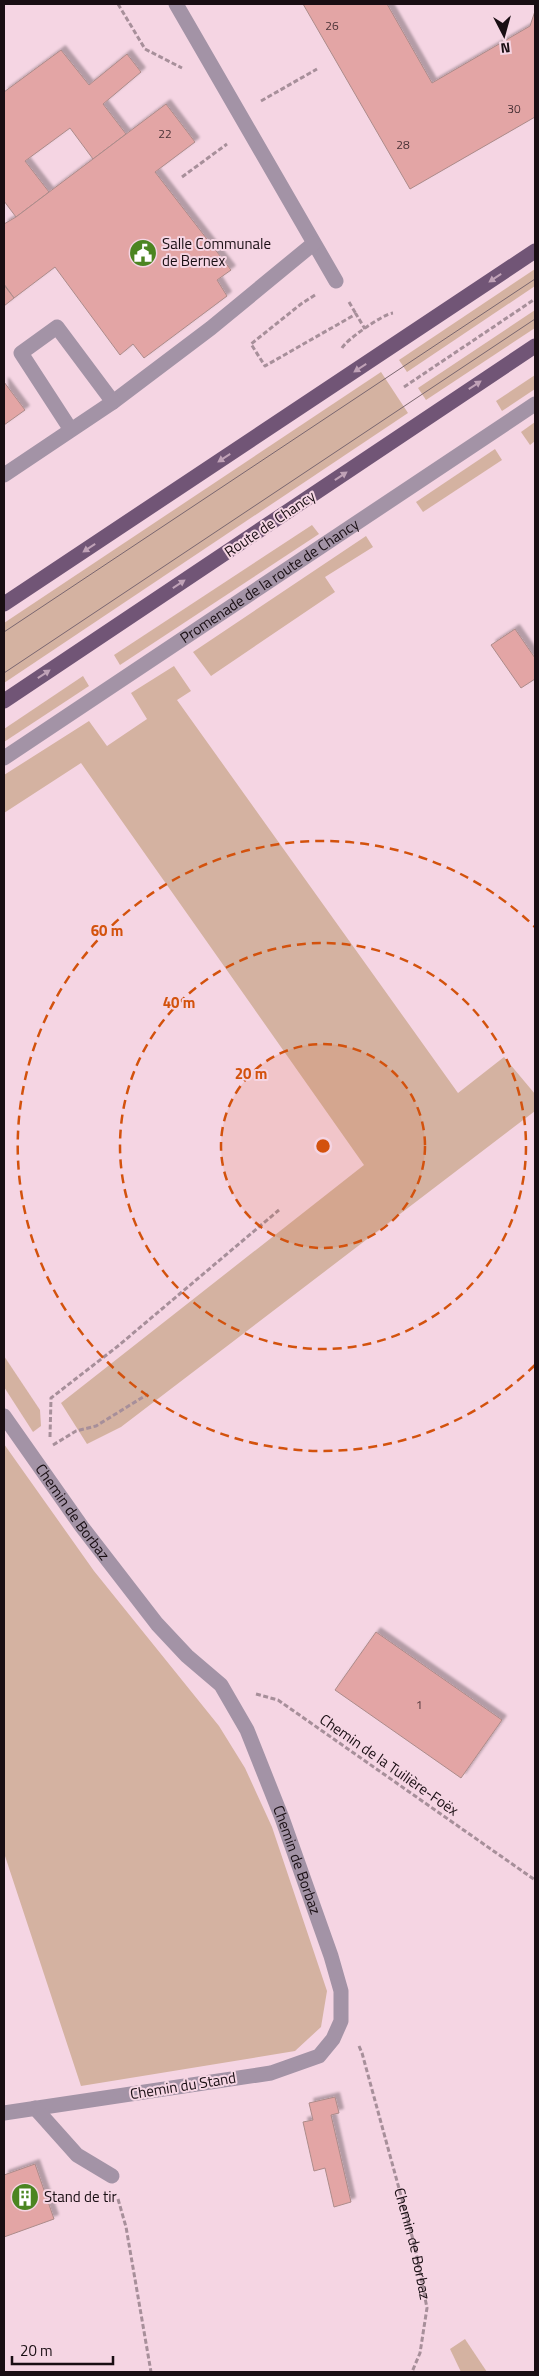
<svg xmlns="http://www.w3.org/2000/svg" width="539" height="2376" font-family="'Titillium Web',sans-serif">
	<style>
		.green { fill: #d4b2a1 }
		.building { fill: #e3a5a5; stroke: #ac8b8a; filter: url(#shadow) }
		.lines { fill: none; stroke-linecap: round; stroke-linejoin: round }
		.path { stroke: #a78f9a; stroke-width: 3; stroke-dasharray: 5 2.5; stroke-linecap: butt }
		.minor { stroke: #a393a6; stroke-width: 15 }
		.major { stroke: #715576; stroke-width: 15 }
		.tram { stroke: #7a666f; stroke-width: 1 }
		.oneway { fill: #c0a2b7 }
		.ring { fill: none; stroke: #d3520d; stroke-width: 2.5; stroke-dasharray: 9 6 }
		.labels { text-anchor: middle; stroke-width: 4; stroke-linejoin: round; paint-order: stroke }
		.number-label { font-size: 12px; fill: #4c3438 }
		.poi-label { font-size: 15px; fill: #190e13; stroke: #f5d5e3; text-anchor: start }
		.street-label { font-size: 15px; fill: #190e13; stroke: #f5d5e3 }
		.centre { fill: #d3520d; stroke: #f5d5e3; stroke-width: 2.5 }
		.ring-label { font-size: 15px; text-anchor: middle; font-weight: bold; fill: #d3520d; stroke: #f5d5e3; stroke-width: 4; stroke-linejoin: round; paint-order: stroke }
	</style>
	<defs>
		<filter id="shadow"><feDropShadow dx="4.5" dy="-4.5" stdDeviation="1" flood-color="#0004"/></filter>
	</defs>
	<rect width="100%" height="100%" fill="#f5d5e3"/>
	<g class="green">
		<polygon points="535,269 535,286 407,372 399,360"/>
		<polygon points="535,310 535,328 426,400 418,388"/>
		<polygon points="381,372 408,413 4,683 4,623"/>
		<polygon points="535,375 535,389 502,411 496,401"/>
		<polygon points="535,422 535,441 530,445 521,432"/>
		<polygon points="495,449 502,460 423,512 416,502"/>
		<polygon points="312,525 319,534 120,665 114,655"/>
		<polygon points="366,536 373,547 325,577 335,592 211,676 193,652"/>
		<polygon points="174,666 191,691 177,700 458,1093 504,1057 535,1094 535,1111 121,1427 87,1444 61,1403 364,1165 81,763 4,813 4,775 89,721 107,746 147,719 131,693"/>
		<polygon points="83,676 89,686 4,742 4,729"/>
		<polygon points="4,1356 40,1410 41,1426 33,1432 4,1387"/>
		<polygon points="4,1444 94,1571 219,1726 245,1768 272,1827 327,1991 321,2027 295,2051 81,2086 4,1853"/>
		<polygon points="465,2339 487,2372 461,2372 450,2349"/>
	</g>
	<g class="building">
		<polygon points="303,4 387,4 432,83 530,26 535,11 535,117 410,189"/>
		<polygon points="61,50 89,85 127,54 141,72 103,104 126,134 93,159 70,128 25,161 49,192 16,217 4,201 4,92"/>
		<polygon points="166,104 195,142 155,172 231,270 217,280 227,296 144,358 133,344 120,355 55,267 14,298 4,284 4,224 16,217"/>
		<polygon points="4,285 14,298 4,306"/>
		<polygon points="4,382 25,410 4,425"/>
		<polygon points="515,629 535,658 535,679 521,688 491,645"/>
		<polygon points="376,1632 502,1720 461,1778 335,1690"/>
		<polygon points="335,2097 339,2113 331,2115 351,2202 334,2207 325,2168 314,2171 303,2122 313,2120 309,2103"/>
		<polygon points="35,2164 54,2219 4,2237 4,2175"/>
	</g>
	<g class="lines">
		<g class="path">
			<polyline points="118,4 145,49 182,68"/>
			<polyline points="261,101 317,69"/>
			<polyline points="182,177 227,144"/>
			<polyline points="315,295 301,304 251,344 265,366 356,314 365,329"/>
			<polyline points="349,302 356,314"/>
			<path d="M 342,348 C 346,340 383,314 393,313"/>
			<polyline points="404,387 535,299"/>
			<polyline points="50,1437 51,1398 118,1346 279,1210"/>
			<polyline points="53,1445 76,1431 96,1426 148,1394"/>
			<polyline points="256,1694 278,1700 535,1880"/>
			<path id="s1" d="M 359,2046 L 362,2053 L 415,2247 L 427,2308 L 420,2353 L 412,2372"/>
			<polyline points="118,2199 126,2227 151,2372"/>
		</g>
		<g class="minor">
			<polyline points="176,4 336,281"/>
			<polyline points="113,402 211,328 313,244"/>
			<polyline points="4,475 113,402 57,327 21,353 71,430"/>
			<path id="s2" d="M 4,758 L 535,404"/>
			<path id="s3" d="M 4,1416 L 82,1527 L 157,1624 L 187,1656 L 221,1685 L 247,1730 L 282,1818 L 331,1956 L 341,1991 L 341,2021 L 333,2039 L 319,2056 L 271,2073 L 4,2113"/>
			<polyline points="35,2108 77,2155 112,2176"/>
		</g>
		<g class="major">
			<polyline points="4,604 535,251"/>
			<polyline points="4,701 535,346"/>
		</g>
		<g class="tram">
			<polyline points="4,632 535,279"/>
			<polyline points="4,673 535,319"/>
		</g>
	</g>
	<defs><path id="oneway-solid" d="M-6-.8H1V-3.2L6.5 0L1 3.2V.8H-6Z" transform="scale(1.25)"/></defs>
	<g class="oneway">
		<use href="#oneway-solid" transform="translate(495 278) rotate(146)"/>
		<use href="#oneway-solid" transform="translate(360 368) rotate(147)"/>
		<use href="#oneway-solid" transform="translate(475 385) rotate(-33)"/>
		<use href="#oneway-solid" transform="translate(224 458) rotate(147)"/>
		<use href="#oneway-solid" transform="translate(341 476) rotate(-34)"/>
		<use href="#oneway-solid" transform="translate(89 548) rotate(146)"/>
		<use href="#oneway-solid" transform="translate(179 584) rotate(-34)"/>
		<use href="#oneway-solid" transform="translate(44 674) rotate(-34)"/>
	</g>
	<circle cx="323" cy="1146" r="102" fill="#d3520d" fill-opacity=".12"/>
	<g class="ring">
		<circle cx="323" cy="1146" r="102"/>
		<circle cx="323" cy="1146" r="203"/>
		<path d="M535 1365A305 305 0 1 1 535 927"/>
	</g>
	<defs>
		<g id="civic-disc" transform="scale(1.4375)"><circle r="9.5" fill="#4b8521" stroke="#f5d5e3"/><path d="M-.6-6.5H3V-4.5H.6V-3L4-1V1h2V6H-6V1h2V-1L-.6-3ZM-1.2 2.5V6h2.4V2.5Z" fill="#fff"/></g>
		<g id="building-disc" transform="scale(1.4375)"><circle r="9.5" fill="#4b8521" stroke="#f5d5e3"/><path d="M-4-6H4V6H1V3H-1V6H-4ZM-2.5-4.3h1.7v1.8h-1.7ZM.8-4.3h1.7v1.8H.8ZM-2.5-1h1.7V.8h-1.7ZM.8-1h1.7V.8H.8Z" fill="#fff"/></g>
	</defs>
	<g fill-rule="evenodd">
		<use href="#civic-disc" x="143" y="253"/>
		<use href="#building-disc" x="25" y="2197"/>
	</g>
	<g class="labels">
		<g class="number-label">
			<text x="332" y="30">26</text>
			<text x="514" y="113">30</text>
			<text x="165" y="138">22</text>
			<text x="403" y="149">28</text>
			<text x="419" y="1709">1</text>
		</g>
		<g class="poi-label">
			<text x="162" y="249">Salle Communale<tspan x="162" dy="17">de Bernex</tspan></text>
			<text x="44" y="2202">Stand de tir</text>
		</g>
		<g class="street-label">
			<text transform="translate(270 524) rotate(-34)" y="5">Route de Chancy</text>
			<text dy="5" stroke="none"><textPath href="#s2" startOffset="319">Promenade de la route de Chancy</textPath></text>
			<text dy="5" stroke="none"><textPath href="#s3" startOffset="118">Chemin de Borbaz</textPath></text>
			<text transform="translate(389 1765) rotate(35)" y="5">Chemin de la Tuilière-Foëx</text>
			<text dy="5" stroke="none"><textPath href="#s3" startOffset="538">Chemin de Borbaz</textPath></text>
			<text transform="translate(183 2086) rotate(-9)" y="5">Chemin du Stand</text>
			<text dy="5" stroke="none"><textPath href="#s1" startOffset="205">Chemin de Borbaz</textPath></text>
		</g>
	</g>
	<circle cx="323" cy="1146" r="8" class="centre"/>
	<g class="ring-label">
		<text x="107" y="936">60 m</text>
		<text x="179" y="1008">40 m</text>
		<text x="251" y="1079">20 m</text>
	</g>
	<rect width="539" height="2376" fill="none" stroke="#190e13" stroke-width="10"/>
	<g transform="translate(504 35) rotate(174)" stroke="#f5d5e3" stroke-width="4" paint-order="stroke">
	<path d="M0-4L9 19L0 12L-9 19Z" fill="#190e13"/>
	<text y="-8" font-size="14" font-weight="bold" text-anchor="middle" fill="#190e13">N</text>
	</g>
	<path d="M12 2356v8h101v-8" fill="none" stroke="#190e13" stroke-width="2.5"/>
	<text x="20" y="2356" font-size="15" fill="#190e13" stroke="#f5d5e3" stroke-width="4" paint-order="stroke">20 m</text>
</svg>
